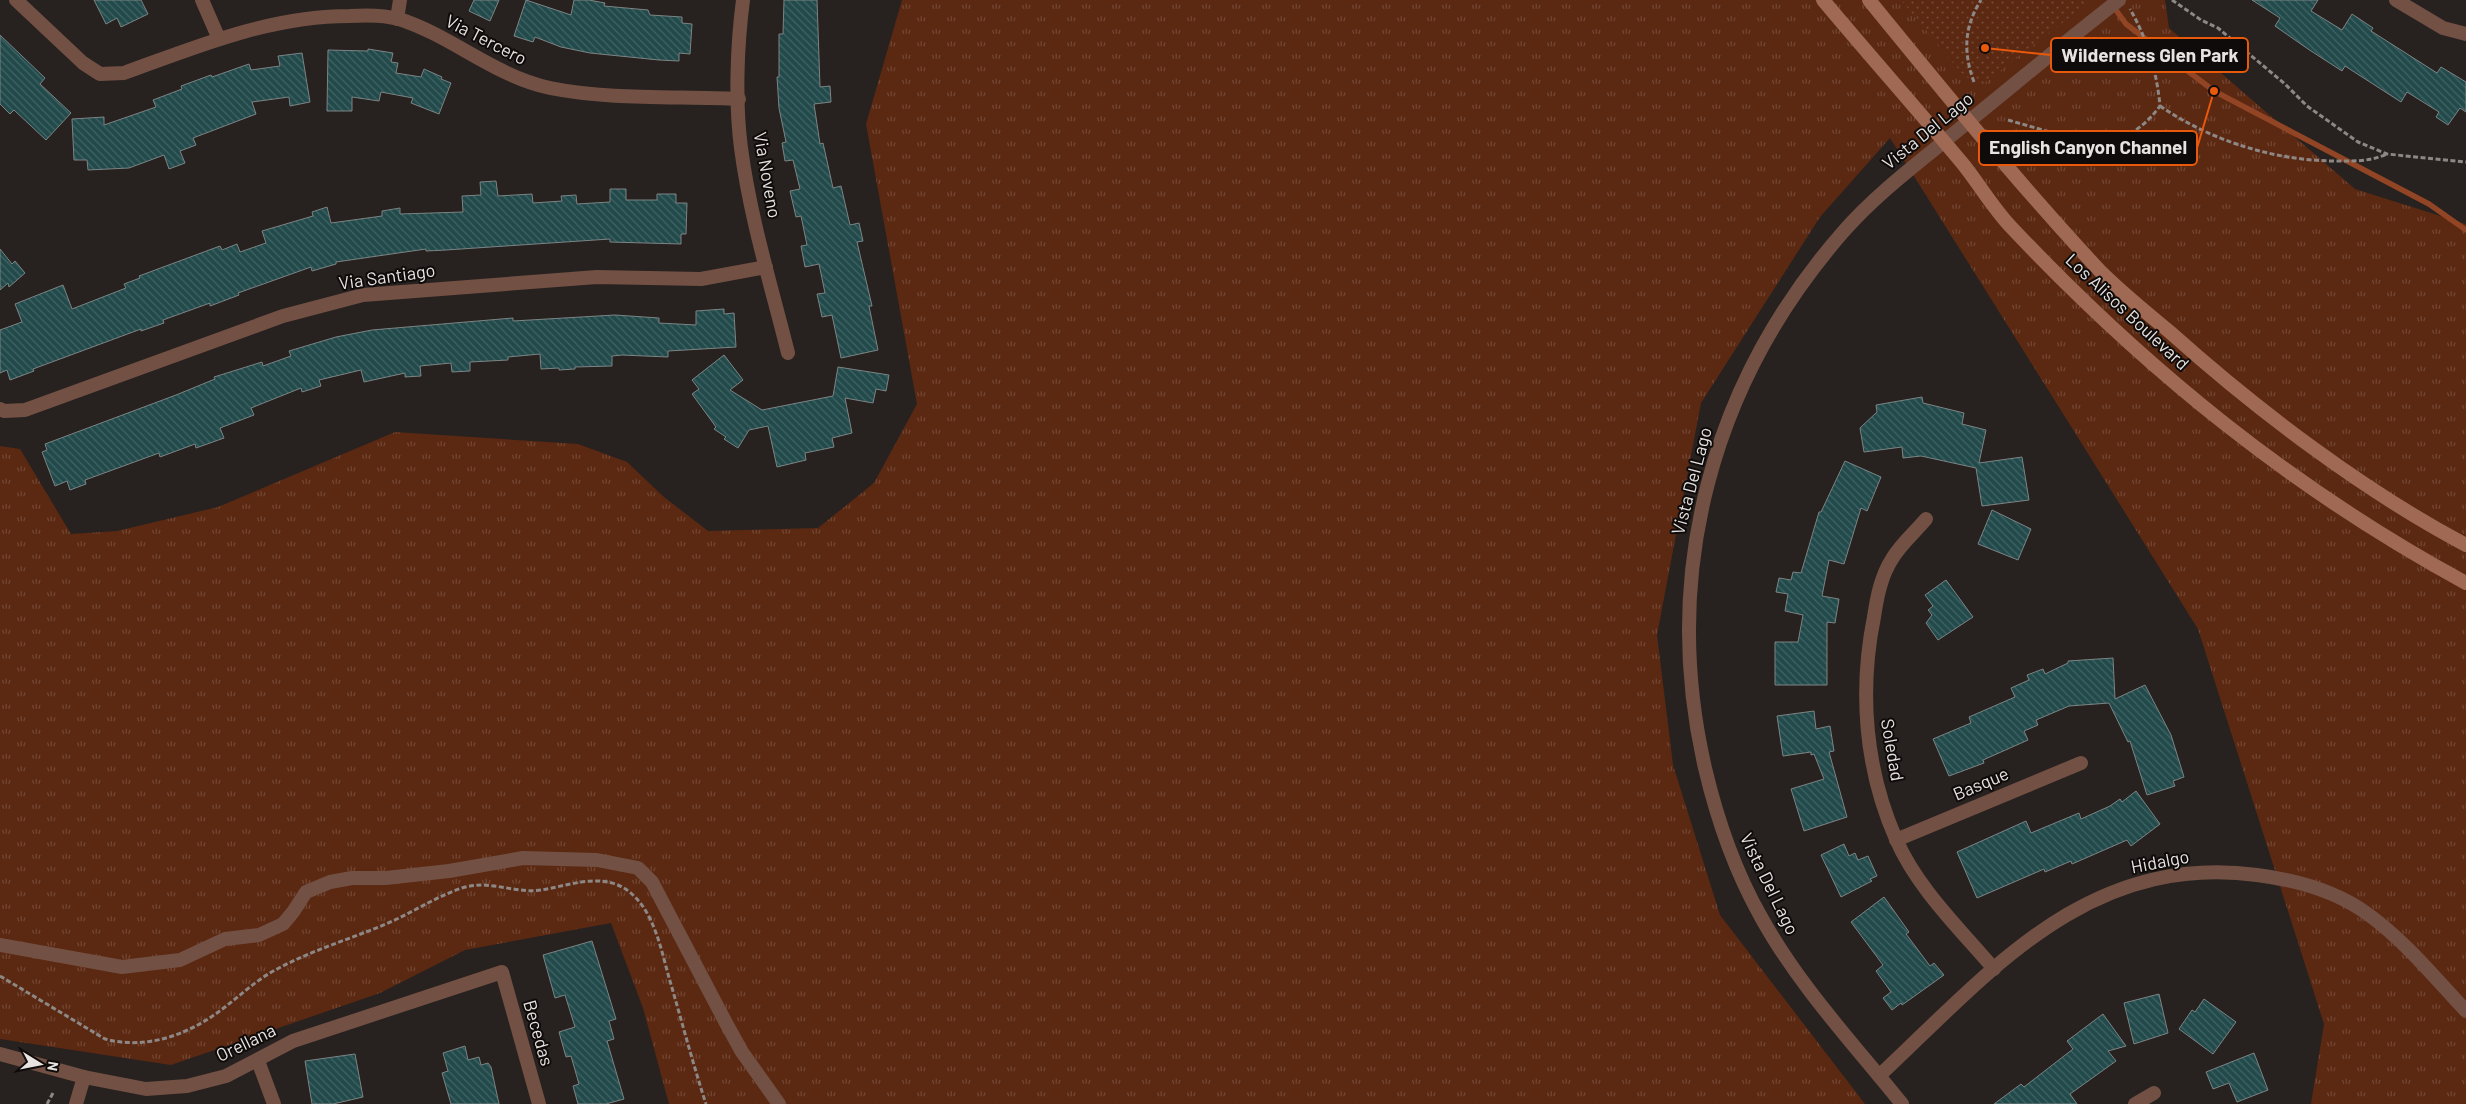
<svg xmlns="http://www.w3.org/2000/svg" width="2466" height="1104" font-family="Barlow,sans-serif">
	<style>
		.grass { fill: url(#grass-tufts) }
		.park { fill: url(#park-dots) }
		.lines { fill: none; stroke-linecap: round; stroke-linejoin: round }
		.stream { stroke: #914524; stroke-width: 5.5 }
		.building { fill: url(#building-back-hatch); stroke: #7c8484 }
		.path { stroke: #8d8886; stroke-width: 3; stroke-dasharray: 5 2.5; stroke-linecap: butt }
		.minor { stroke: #725043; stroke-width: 14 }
		.tertiary { stroke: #725043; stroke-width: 14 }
		.secondary { stroke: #9f6954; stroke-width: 14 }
		.labels { text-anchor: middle; stroke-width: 4; stroke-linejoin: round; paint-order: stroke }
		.street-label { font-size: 18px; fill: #e7e3e1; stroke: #0e0b0a }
		.leader { fill: none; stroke: #e8590c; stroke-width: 2 }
		.callout-dot { fill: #e8590c; stroke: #0e0b0a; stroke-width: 2 }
		.callout { fill: #0e0b0a; stroke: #e8590c; stroke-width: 2 }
		.callout-label { font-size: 19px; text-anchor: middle; font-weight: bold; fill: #e7e3e1 }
	</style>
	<defs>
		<pattern id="grass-tufts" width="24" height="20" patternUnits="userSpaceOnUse" patternTransform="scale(1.25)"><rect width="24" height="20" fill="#5b2812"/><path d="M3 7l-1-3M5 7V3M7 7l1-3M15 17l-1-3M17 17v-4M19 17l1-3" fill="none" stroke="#734734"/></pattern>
		<pattern id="park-dots" width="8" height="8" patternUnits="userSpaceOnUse" patternTransform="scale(1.25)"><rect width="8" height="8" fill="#5b2812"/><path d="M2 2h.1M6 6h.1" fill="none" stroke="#734734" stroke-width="1.8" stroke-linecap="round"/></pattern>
		<pattern id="building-back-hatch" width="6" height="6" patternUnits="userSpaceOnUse" patternTransform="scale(1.25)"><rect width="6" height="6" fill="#224a4b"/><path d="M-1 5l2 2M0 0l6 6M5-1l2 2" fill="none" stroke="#426465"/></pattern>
	</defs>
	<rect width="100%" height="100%" fill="#27211f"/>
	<polygon class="grass" points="902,0 2165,0 2169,28 2355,189 2466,224 2466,1104 2311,1104 2324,1024 2198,629 1890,138 1820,217 1701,403 1657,635 1673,765 1720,915 1865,1104 669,1104 643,1008 611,923 465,950 380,993 171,1065 0,1039 0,446 20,449 71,534 117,531 218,507 395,432 578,444 627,462 664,497 708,531 818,528 874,483 917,404 866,124"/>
	<polygon class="park" points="1901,0 2092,0 1982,85 1964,76"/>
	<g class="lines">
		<polyline class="stream" points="2113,6 2126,24 2214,91 2429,204 2466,230"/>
	</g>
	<g class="building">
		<polygon points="94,0 141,0 148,14 121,27 117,18 106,24"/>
		<polygon points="474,0 499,0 490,21 469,11"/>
		<polygon points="526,0 571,15 574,0 589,0 605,3 604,6 648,10 650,15 682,17 682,23 692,24 690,54 679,53 679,61 659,60 590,53 561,47 535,37 533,42 514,36"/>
		<polygon points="784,0 817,0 820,87 830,86 831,102 814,104 820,144 823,143 833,188 841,186 850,225 859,223 863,241 857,242 872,306 869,306 878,350 841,358 832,315 822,317 817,294 825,293 819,264 805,267 801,246 807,245 801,216 796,217 790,191 800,189 793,160 785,161 782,143 786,142 779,108 777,77 779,77 779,34 783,34"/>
		<polygon points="2252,0 2318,0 2311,11 2342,30 2352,14 2373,28 2371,31 2437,73 2441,67 2466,82 2466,112 2460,108 2448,125 2436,117 2439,112 2407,92 2401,102 2345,66 2342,71 2308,49 2275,26 2280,18"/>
		<polygon points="0,35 45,78 40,84 71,113 46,140 14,110 10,114 0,104"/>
		<polygon points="368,49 393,53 391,62 398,63 396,73 421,77 424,69 442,77 441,79 451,83 439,114 411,103 413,98 381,92 379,101 352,97 352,111 327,111 328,50 368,51"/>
		<polygon points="302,53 310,102 290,106 289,97 252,102 256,114 193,138 196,145 180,151 185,163 169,169 164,155 129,168 88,170 87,160 74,160 72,119 104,117 104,125 156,107 153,100 182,89 181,86 211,75 212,77 249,64 251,70 280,66 278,56"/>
		<polygon points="496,181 498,196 532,194 533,203 562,201 561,196 576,195 577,204 610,202 610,189 626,189 626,200 657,200 657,194 676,194 676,203 687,203 686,234 681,234 681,244 610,242 610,239 446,250 426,251 426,249 336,262 336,264 312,271 311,267 238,293 239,295 210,306 210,303 163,320 164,323 141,331 141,329 33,369 34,371 10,380 7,370 0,373 0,330 22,322 15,304 63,285 72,309 126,288 124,284 140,278 139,276 220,246 222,250 237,244 240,252 266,243 262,231 313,216 312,212 327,207 331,223 382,216 382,211 400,208 400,214 463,212 462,196 481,195 480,182"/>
		<polygon points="0,249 12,264 15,261 25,273 9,287 8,283 0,290"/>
		<polygon points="724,309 724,314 734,313 736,347 668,351 668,357 622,355 612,356 612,366 575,367 575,369 559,370 559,368 541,369 540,354 508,357 508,360 470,362 470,371 452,372 451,363 420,366 421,376 405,377 405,373 364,382 361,370 319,380 321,386 302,392 301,388 251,408 254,415 220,428 224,438 196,448 195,444 160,457 159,453 85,480 86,484 70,490 67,481 55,486 42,452 47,450 45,444 176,395 215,379 214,377 262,362 263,366 291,356 289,351 336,337 372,330 513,318 513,321 615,315 659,318 659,323 696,325 696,311"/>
		<polygon points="724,355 743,380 730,390 762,410 833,396 838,367 889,375 886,391 876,389 873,403 845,398 852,433 832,438 834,447 805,453 806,460 777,467 768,426 749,430 738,448 724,439 726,437 714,429 716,427 692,394 699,389 692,380"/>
		<polygon points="1922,397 1923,403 1964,413 1962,424 1986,430 1979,463 2022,457 2029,500 1982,506 1976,468 1921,456 1903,458 1902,447 1864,452 1860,428 1877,412 1876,405"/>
		<polygon points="1845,461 1881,477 1867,511 1861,508 1844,564 1829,560 1822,596 1839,599 1835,623 1827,622 1827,685 1775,685 1775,642 1798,642 1803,615 1785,611 1788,594 1776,592 1779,578 1791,580 1793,572 1801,573 1819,512 1821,512"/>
		<polygon points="1992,510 2031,529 2018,560 1978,544"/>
		<polygon points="1946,580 1973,617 1938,640 1926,623 1932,615 1928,610 1933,606 1925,595"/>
		<polygon points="2113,658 2115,699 2145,685 2171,735 2184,777 2173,781 2175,786 2147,795 2130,741 2128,742 2109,703 2069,706 2036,720 2038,725 2024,731 2028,740 1983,760 1984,763 1949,776 1933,739 1971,723 1969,717 2015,697 2011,688 2029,680 2027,675 2043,669 2045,674 2068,663 2068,661"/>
		<polygon points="1814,711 1816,729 1830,726 1834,751 1829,752 1847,817 1804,831 1791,789 1824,779 1814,754 1811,755 1811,752 1783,756 1777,716"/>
		<polygon points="2136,791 2160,824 2131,846 2127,840 2072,864 2071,861 2045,872 2044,869 1977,898 1957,852 2026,821 2031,833 2079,813 2081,819 2110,806 2120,799 2122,802"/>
		<polygon points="1844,844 1849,856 1855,853 1858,860 1868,856 1877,876 1870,879 1872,881 1841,897 1821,855"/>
		<polygon points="1884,897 1909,932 1906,934 1930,966 1934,963 1944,975 1902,1005 1901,1003 1892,1010 1883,998 1891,992 1876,971 1883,965 1851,922"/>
		<polygon points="592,941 616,1019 609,1021 614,1039 607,1041 624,1099 606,1104 578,1104 573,1086 579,1084 571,1056 566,1057 559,1032 575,1027 565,995 555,998 543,955"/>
		<polygon points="2159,994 2168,1033 2134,1044 2124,1003"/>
		<polygon points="2204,999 2236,1022 2213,1054 2179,1029 2192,1010 2195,1012"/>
		<polygon points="2103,1014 2126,1046 2108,1051 2116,1061 2070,1094 2077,1104 1994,1104 2021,1084 2024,1087 2073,1049 2067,1041"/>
		<polygon points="465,1046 468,1060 479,1057 481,1065 488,1063 491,1067 499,1104 451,1104 442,1073 448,1071 443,1053"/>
		<polygon points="2254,1053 2268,1090 2237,1102 2229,1083 2213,1089 2206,1072"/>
		<polygon points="355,1054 363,1097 333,1104 312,1104 305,1061"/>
	</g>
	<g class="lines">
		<g class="path">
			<polyline points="2172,0 2201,20 2218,28 2285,84 2307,106 2358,142 2387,154 2466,162"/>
			<path d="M 1974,82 C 1963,52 1964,27 1981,0"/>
			<path d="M 2160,106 C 2213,142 2278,162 2342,161 C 2358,161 2371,161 2387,154"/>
			<path d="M 2008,120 L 2095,145 C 2122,142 2144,128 2160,106 C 2157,73 2147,38 2130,9"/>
			<path d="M 0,976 L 105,1039 C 146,1050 188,1035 221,1010 C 240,996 257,979 279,968 C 313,950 350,939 386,924 C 412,913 435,897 462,888 C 490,879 514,894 541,890 C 573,885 608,869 635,897 C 656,918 662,954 670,981 C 682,1022 693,1064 706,1104"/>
			<polyline points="47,1104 53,1093"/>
		</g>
		<g class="minor">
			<path d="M 16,0 L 83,63 L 100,74 L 124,73 C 198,46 270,16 350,16 C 365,15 384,15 399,19 C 452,36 494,76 550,88 C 609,100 678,96 739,99"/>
			<polyline points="202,0 219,39"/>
			<path d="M 743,0 C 737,46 735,102 741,148 C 750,217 771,285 788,353"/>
			<polyline points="2396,0 2443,28 2466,34"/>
			<polyline points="397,19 400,0"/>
			<polyline points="0,409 4,411 25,410 283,316 363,295 597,277 701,279 766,267"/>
			<path d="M 1926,519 C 1915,532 1900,545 1892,559 C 1881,576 1877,597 1874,617 C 1859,691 1865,769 1896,839 C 1917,888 1960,929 1994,969"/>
			<polyline points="1896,840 2081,763"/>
			<polyline points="0,945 122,967 180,960 225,939 259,935 283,924 293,912 306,892 330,882 352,878 386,878 449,871 523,858 597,860 638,868 652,882 726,1023 742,1052 779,1104"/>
			<polyline points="0,1054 84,1077 146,1089 187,1086 226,1076 293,1041 502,972 539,1104"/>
			<polyline points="258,1061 274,1104"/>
			<polyline points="76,1104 84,1077"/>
			<polyline points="2135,1104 2154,1093"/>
		</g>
		<g class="tertiary">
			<path d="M 1879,1076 C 1991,971 2087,853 2257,875 C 2296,880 2337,891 2369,915 C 2406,942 2435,978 2466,1011"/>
			<path d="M 1902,1104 C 1853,1043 1799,986 1761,917 C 1735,871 1717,819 1705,768 C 1660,573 1712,382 1843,232 C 1878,192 1922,160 1963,126 C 2015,84 2066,41 2119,0"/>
		</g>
		<g class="secondary">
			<path d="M 1823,0 C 1869,55 1917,109 1963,164 C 1979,184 1993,208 2011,227 C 2146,370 2293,489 2466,583"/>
			<path d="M 1869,0 C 1944,92 2019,184 2100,271 C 2122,293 2147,313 2171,333 C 2257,410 2364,491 2466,545"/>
		</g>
	</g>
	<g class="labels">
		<g class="street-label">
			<text transform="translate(486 40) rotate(27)" y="6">Via Tercero</text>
			<text transform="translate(1928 131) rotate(-39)" y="6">Vista Del Lago</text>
			<text transform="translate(767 175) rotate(80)" y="6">Via Noveno</text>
			<text transform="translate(387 277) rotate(-8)" y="6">Via Santiago</text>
			<text transform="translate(2127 312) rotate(43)" y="6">Los Alisos Boulevard</text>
			<text transform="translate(1692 481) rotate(-75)" y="6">Vista Del Lago</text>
			<text transform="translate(1892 750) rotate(80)" y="6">Soledad</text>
			<text transform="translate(1981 784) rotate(-23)" y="6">Basque</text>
			<text transform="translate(2160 862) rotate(-11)" y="6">Hidalgo</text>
			<text transform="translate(1769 884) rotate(64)" y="6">Vista Del Lago</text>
			<text transform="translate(538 1033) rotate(74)" y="6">Becedas</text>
			<text transform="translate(246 1043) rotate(-26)" y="6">Orellana</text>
		</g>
	</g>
	<path class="leader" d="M1985 48L2051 55M2214 91L2197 148"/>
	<g class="callout-dot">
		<circle cx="1985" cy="48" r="5"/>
		<circle cx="2214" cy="91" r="5"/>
	</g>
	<g class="callout">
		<rect x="2051" y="38" width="197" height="34" rx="5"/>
		<rect x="1979" y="131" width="218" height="34" rx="5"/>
	</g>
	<g class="callout-label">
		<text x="2150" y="62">Wilderness Glen Park</text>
		<text x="2088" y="154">English Canyon Channel</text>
	</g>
	<g transform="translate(40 1064) rotate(100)" stroke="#0e0b0a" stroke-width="4" paint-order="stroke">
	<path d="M0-4L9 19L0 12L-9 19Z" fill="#e7e3e1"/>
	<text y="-8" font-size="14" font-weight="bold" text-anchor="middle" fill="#e7e3e1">N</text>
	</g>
</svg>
